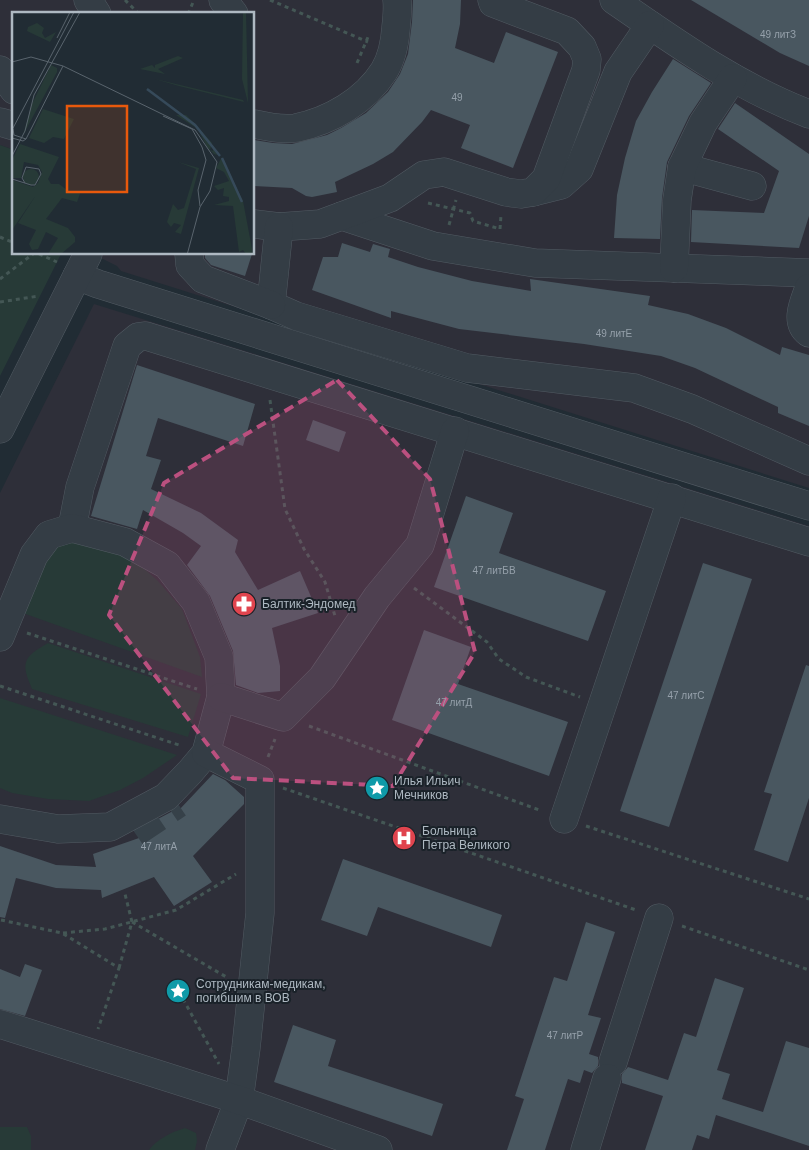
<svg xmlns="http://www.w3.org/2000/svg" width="809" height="1150" font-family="Helvetica,sans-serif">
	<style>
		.medical { fill: #2e2f39 }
		.green { fill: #273a37 }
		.building { fill: #495760 }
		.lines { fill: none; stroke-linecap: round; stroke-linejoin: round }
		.minor-tunnel { stroke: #364149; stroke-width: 28; stroke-dasharray: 28 14; stroke-linecap: butt }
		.minor-casing { stroke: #525b63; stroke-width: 29 }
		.path { stroke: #445755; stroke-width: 3; stroke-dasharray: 4 4; stroke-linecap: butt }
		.minor { stroke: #343d45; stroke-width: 28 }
		.marked { fill: #bb507f; fill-opacity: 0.2; stroke: #bb507f; stroke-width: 4; stroke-dasharray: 10 6; stroke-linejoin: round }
		.labels { text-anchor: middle; stroke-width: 4; stroke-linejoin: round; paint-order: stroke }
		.number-label { font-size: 10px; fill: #95a0aa }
		.poi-label { font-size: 12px; fill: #aeb9c2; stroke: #1a2229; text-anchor: start }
		.inset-river { fill: none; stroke: #364a5a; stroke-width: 2.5 }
		.inset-road { fill: none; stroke: #59646d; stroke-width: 1 }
		.view { fill: #e8590c; fill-opacity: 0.15; stroke: #e8590c; stroke-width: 2.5 }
		.inset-edge { fill: none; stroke: #aeb9c2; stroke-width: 2.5 }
	</style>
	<rect width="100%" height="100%" fill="#212c34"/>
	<g class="medical">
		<polygon points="0,0 809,0 809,488 121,271 117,266 93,254 254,254 254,14 14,14 14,150 0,145"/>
		<polygon points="94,304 809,526 809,1150 0,1150 0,493"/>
	</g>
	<g class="green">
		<polygon points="0,145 14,150 14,254 61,254 0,376"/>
		<polygon points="76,542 113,549 133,559 158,581 182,609 200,657 202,677 20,612 54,545"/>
		<path d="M 48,643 L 201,694 L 188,737 L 32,689 C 21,663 22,658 48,643 Z"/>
		<polygon points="0,698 177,755 143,778 120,790 89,801 48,799 12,793 0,788"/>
		<polygon points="27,1127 31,1136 31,1150 0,1150 0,1127"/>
		<path d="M 185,1128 L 196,1133 L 197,1141 L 195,1150 L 149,1150 C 157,1139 172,1132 185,1128 Z"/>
	</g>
	<g class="building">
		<polygon points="413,0 461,0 460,24 455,48 494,63 506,32 558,52 513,168 461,148 470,125 431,110 422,122 393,152 373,164 335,182 337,192 312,197 306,196 292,188 254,186 254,140 273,143 292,144 327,135 341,128 366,113 388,92 400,74 408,54 412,22"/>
		<polygon points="691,0 809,0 809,66 780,53"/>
		<polygon points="673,59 711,83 689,116 667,162 662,198 660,239 614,238 617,195 625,158 636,121 652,92"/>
		<polygon points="735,103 809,154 809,216 799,248 691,242 692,210 764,213 779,171 718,129"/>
		<polygon points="342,243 370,252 373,244 390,249 388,257 418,267 472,281 531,291 530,279 650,296 648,305 688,314 726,328 780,355 782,347 809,355 809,426 778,413 778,407 695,368 661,356 584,344 459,329 391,311 391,318 312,290 323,257 338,257"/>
		<polygon points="205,254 252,254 245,276 211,265 205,258"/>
		<polygon points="137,365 255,404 243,446 158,418 146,456 161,460 151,489 201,513 238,540 235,552 258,590 300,571 318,613 272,628 280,666 280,691 258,693 236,685 233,651 210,596 187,565 201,546 183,533 143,510 137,529 91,516"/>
		<polygon points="313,420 346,432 339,452 306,440"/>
		<polygon points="466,496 513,513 499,553 606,591 588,641 434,587"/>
		<polygon points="703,563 752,579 669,827 620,811"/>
		<polygon points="424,630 471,647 458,684 568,722 549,776 392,720"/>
		<polygon points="806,665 809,666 809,798 788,862 754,850 772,794 764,792"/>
		<polygon points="213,774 225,780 244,797 244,804 193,856 212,882 174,906 154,877 102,898 101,890 56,888 16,878 5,918 0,917 0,846 56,865 96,867 93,854 139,838 135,831 173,811 179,806 180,809"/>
		<polygon points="343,859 502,915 491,947 378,907 367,936 321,920"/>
		<polygon points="586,922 615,932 588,1015 601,1018 589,1054 598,1057 598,1066 592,1073 584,1070 580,1083 568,1079 545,1150 507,1150 524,1099 515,1096 554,977 567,981"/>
		<polygon points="25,964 42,970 25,1016 0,1009 0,969 20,977"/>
		<polygon points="715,978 744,988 717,1070 730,1074 722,1099 763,1112 786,1041 809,1048 809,1146 716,1115 709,1139 697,1135 692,1150 645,1150 663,1096 622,1083 622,1074 628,1067 668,1080 684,1033 696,1037"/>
		<polygon points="293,1025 336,1040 328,1066 443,1104 432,1136 274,1082"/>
	</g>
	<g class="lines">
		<polyline class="minor-tunnel" points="135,833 178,804"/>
		<g class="minor-casing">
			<g id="minor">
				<polyline points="88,0 97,14"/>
				<polyline points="223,0 234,14"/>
				<path d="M 614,0 C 676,43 738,87 809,114"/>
				<polyline points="0,70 14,90"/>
				<polyline points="0,122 14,126"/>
				<path d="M 254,124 C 267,127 282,130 296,128 C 330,121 365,101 384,71 C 392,58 395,42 396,27 C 397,18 398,9 397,0"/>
				<polyline points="682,167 752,186"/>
				<polyline points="533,192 561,185 579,169 618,72 650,25"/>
				<polyline points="342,216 433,246 535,263 809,273"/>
				<polyline points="254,224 279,227 320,224 390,198 424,175 444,172 506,192 521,194 533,192 546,179 586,70 587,59 582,47 567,31 493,3 492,0"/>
				<polyline points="279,227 271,305 296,316 467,368 634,388 692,409 809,461"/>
				<polyline points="189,254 190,265 203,279 271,305"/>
				<polyline points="674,268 677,200 682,167 703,123 733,78"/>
				<polyline points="77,276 98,284 809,506"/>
				<path d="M 809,288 C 804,302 794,322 809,333"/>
				<polyline points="0,429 88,254"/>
				<polyline points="72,528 80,487 127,346 138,337 146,336 809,542"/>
				<polyline points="0,637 34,555 49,535 72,528 125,542 167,565 196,602 219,657 221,697 206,753 190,772 166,797 110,827 58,829 0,819"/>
				<polyline points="221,697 283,717 322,678 377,597 420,545 455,431"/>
				<polyline points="206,753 260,780 260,913 246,1048 239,1100 220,1150"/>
				<polyline points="564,819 672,498"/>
				<polyline points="0,1024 239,1100 378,1150"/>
				<polyline points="613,1062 659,918"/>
				<polyline points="585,1150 607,1078"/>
			</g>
		</g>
		<g class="path">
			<polyline points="125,0 139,14"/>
			<polyline points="270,0 368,42"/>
			<polyline points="188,14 194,0"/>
			<polyline points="357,63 368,37"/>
			<polyline points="428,203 470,213 473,221 500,229"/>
			<polyline points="449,225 456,200"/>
			<polyline points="500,229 501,215"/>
			<polyline points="0,237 14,243"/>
			<polyline points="39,254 57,262"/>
			<polyline points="0,279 33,254"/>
			<polyline points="0,302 39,296"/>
			<polyline points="270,400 285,509 304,549 325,582 335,616"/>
			<polyline points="414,588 487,642 499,659 526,677 580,697"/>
			<polyline points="27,633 197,689"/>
			<polyline points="0,686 182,746"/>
			<polyline points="309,726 542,811"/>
			<polyline points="268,757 275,739"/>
			<polyline points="283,788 636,910"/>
			<polyline points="586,826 809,899"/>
			<polyline points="1,920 62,933 119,968 98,1029"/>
			<polyline points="132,922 228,978"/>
			<polyline points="682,926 809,970"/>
			<polyline points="63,933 105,929 176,910 236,874"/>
			<polyline points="119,968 132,922 125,894"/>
			<polyline points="183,999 219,1064"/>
		</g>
		<use href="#minor" class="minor"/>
	</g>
	<path class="marked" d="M 337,380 L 430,479 L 475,652 L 393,786 L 233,778 L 109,615 L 164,483 Z"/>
	<defs>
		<g id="pharmacy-disc" transform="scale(1.25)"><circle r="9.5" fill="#e0444e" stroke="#1a2229"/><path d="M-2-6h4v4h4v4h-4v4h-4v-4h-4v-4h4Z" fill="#fff"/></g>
		<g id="sight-disc" transform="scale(1.25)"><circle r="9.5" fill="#0f9aa8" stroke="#1a2229"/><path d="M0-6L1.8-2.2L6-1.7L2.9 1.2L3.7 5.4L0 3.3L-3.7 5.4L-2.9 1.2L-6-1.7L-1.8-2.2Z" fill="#fff"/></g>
		<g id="hospital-disc" transform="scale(1.25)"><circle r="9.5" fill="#e0444e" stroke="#1a2229"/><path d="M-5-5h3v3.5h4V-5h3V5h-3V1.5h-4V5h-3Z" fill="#fff"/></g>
	</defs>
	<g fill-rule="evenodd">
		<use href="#pharmacy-disc" x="244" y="604"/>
		<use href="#sight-disc" x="377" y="788"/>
		<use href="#hospital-disc" x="404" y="838"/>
		<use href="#sight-disc" x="178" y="991"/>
	</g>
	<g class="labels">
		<g class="number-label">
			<text x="778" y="38">49 литЗ</text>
			<text x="457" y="101">49</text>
			<text x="614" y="337">49 литЕ</text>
			<text x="494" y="574">47 литБВ</text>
			<text x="686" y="699">47 литС</text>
			<text x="454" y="706">47 литД</text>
			<text x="159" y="850">47 литА</text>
			<text x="565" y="1039">47 литР</text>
		</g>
		<g class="poi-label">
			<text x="262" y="608">Балтик-Эндомед</text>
			<text x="394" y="785">Илья Ильич<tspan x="394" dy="14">Мечников</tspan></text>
			<text x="422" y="835">Больница<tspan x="422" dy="14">Петра Великого</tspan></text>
			<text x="196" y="988">Сотрудникам-медикам,<tspan x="196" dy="14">погибшим в ВОВ</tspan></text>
		</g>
	</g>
	<g transform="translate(12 12)">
		<rect width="242" height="242" fill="#212c34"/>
		<path d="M 231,0 L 234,0 L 236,91 L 230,67 ZM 25,11 L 32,16 L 30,21 L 33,26 L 44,20 L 38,30 L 15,19 L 16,15 ZM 166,44 L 171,46 L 146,57 L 153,62 L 128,57 L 140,53 L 143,56 L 143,53 ZM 39,53 L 45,56 L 45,60 L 11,123 L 20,92 ZM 143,67 L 231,88 L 232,90 L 167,74 ZM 31,97 L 62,107 L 52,127 L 41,125 L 32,131 L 17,126 ZM 164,103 L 174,103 L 184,113 L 200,131 L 198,138 L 201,139 L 201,135 L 205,143 L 202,142 L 195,135 L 186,117 ZM 8,132 L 47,145 L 36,167 L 39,172 L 47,172 L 59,181 L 69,179 L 65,190 L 50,186 L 34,207 L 56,216 L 63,225 L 63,230 L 49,242 L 36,242 L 46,226 L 34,220 L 26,237 L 20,238 L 17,232 L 24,218 L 6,211 L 24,183 L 0,218 L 0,168 L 21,175 L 26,171 L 30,160 L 26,153 L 12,150 L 9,166 L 0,166 L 0,148 ZM 210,145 L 231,189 L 241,242 L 234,242 L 231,238 L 227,240 L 221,194 L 202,193 L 217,189 L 217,185 L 211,184 L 212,176 L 206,178 L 202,174 L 217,169 L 212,160 L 204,156 ZM 166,150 L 187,156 L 169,222 L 163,220 L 169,213 L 162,211 L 159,215 L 155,210 L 161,192 L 166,198 L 172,196 L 184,157 ZM11 165a8 8 0 1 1 16 0a8 8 0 1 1-16 0Z" fill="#273a37"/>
		<path class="inset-river" d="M 135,77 L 183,113 L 208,144M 210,146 L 230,190"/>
		<path class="inset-road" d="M 45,26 L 58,0M 0,50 L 19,45 L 51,54 L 183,118 L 205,150 L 198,179 L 188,195 L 175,243M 151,104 L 180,117 L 190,135 L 194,148 L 186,178 L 188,194M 1,117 L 2,123 L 14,127M 0,118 L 62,0M 0,126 L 11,129 L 14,127 L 51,54M 0,144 L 13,119 L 22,83 L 68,0M 0,167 L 19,173 L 23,173 L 29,162 L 27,157 L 14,155 L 10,166 L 13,171"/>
		<path class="view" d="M 55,94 L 115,94 L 115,180 L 55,180 Z"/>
		<rect width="242" height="242" class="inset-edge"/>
	</g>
</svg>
